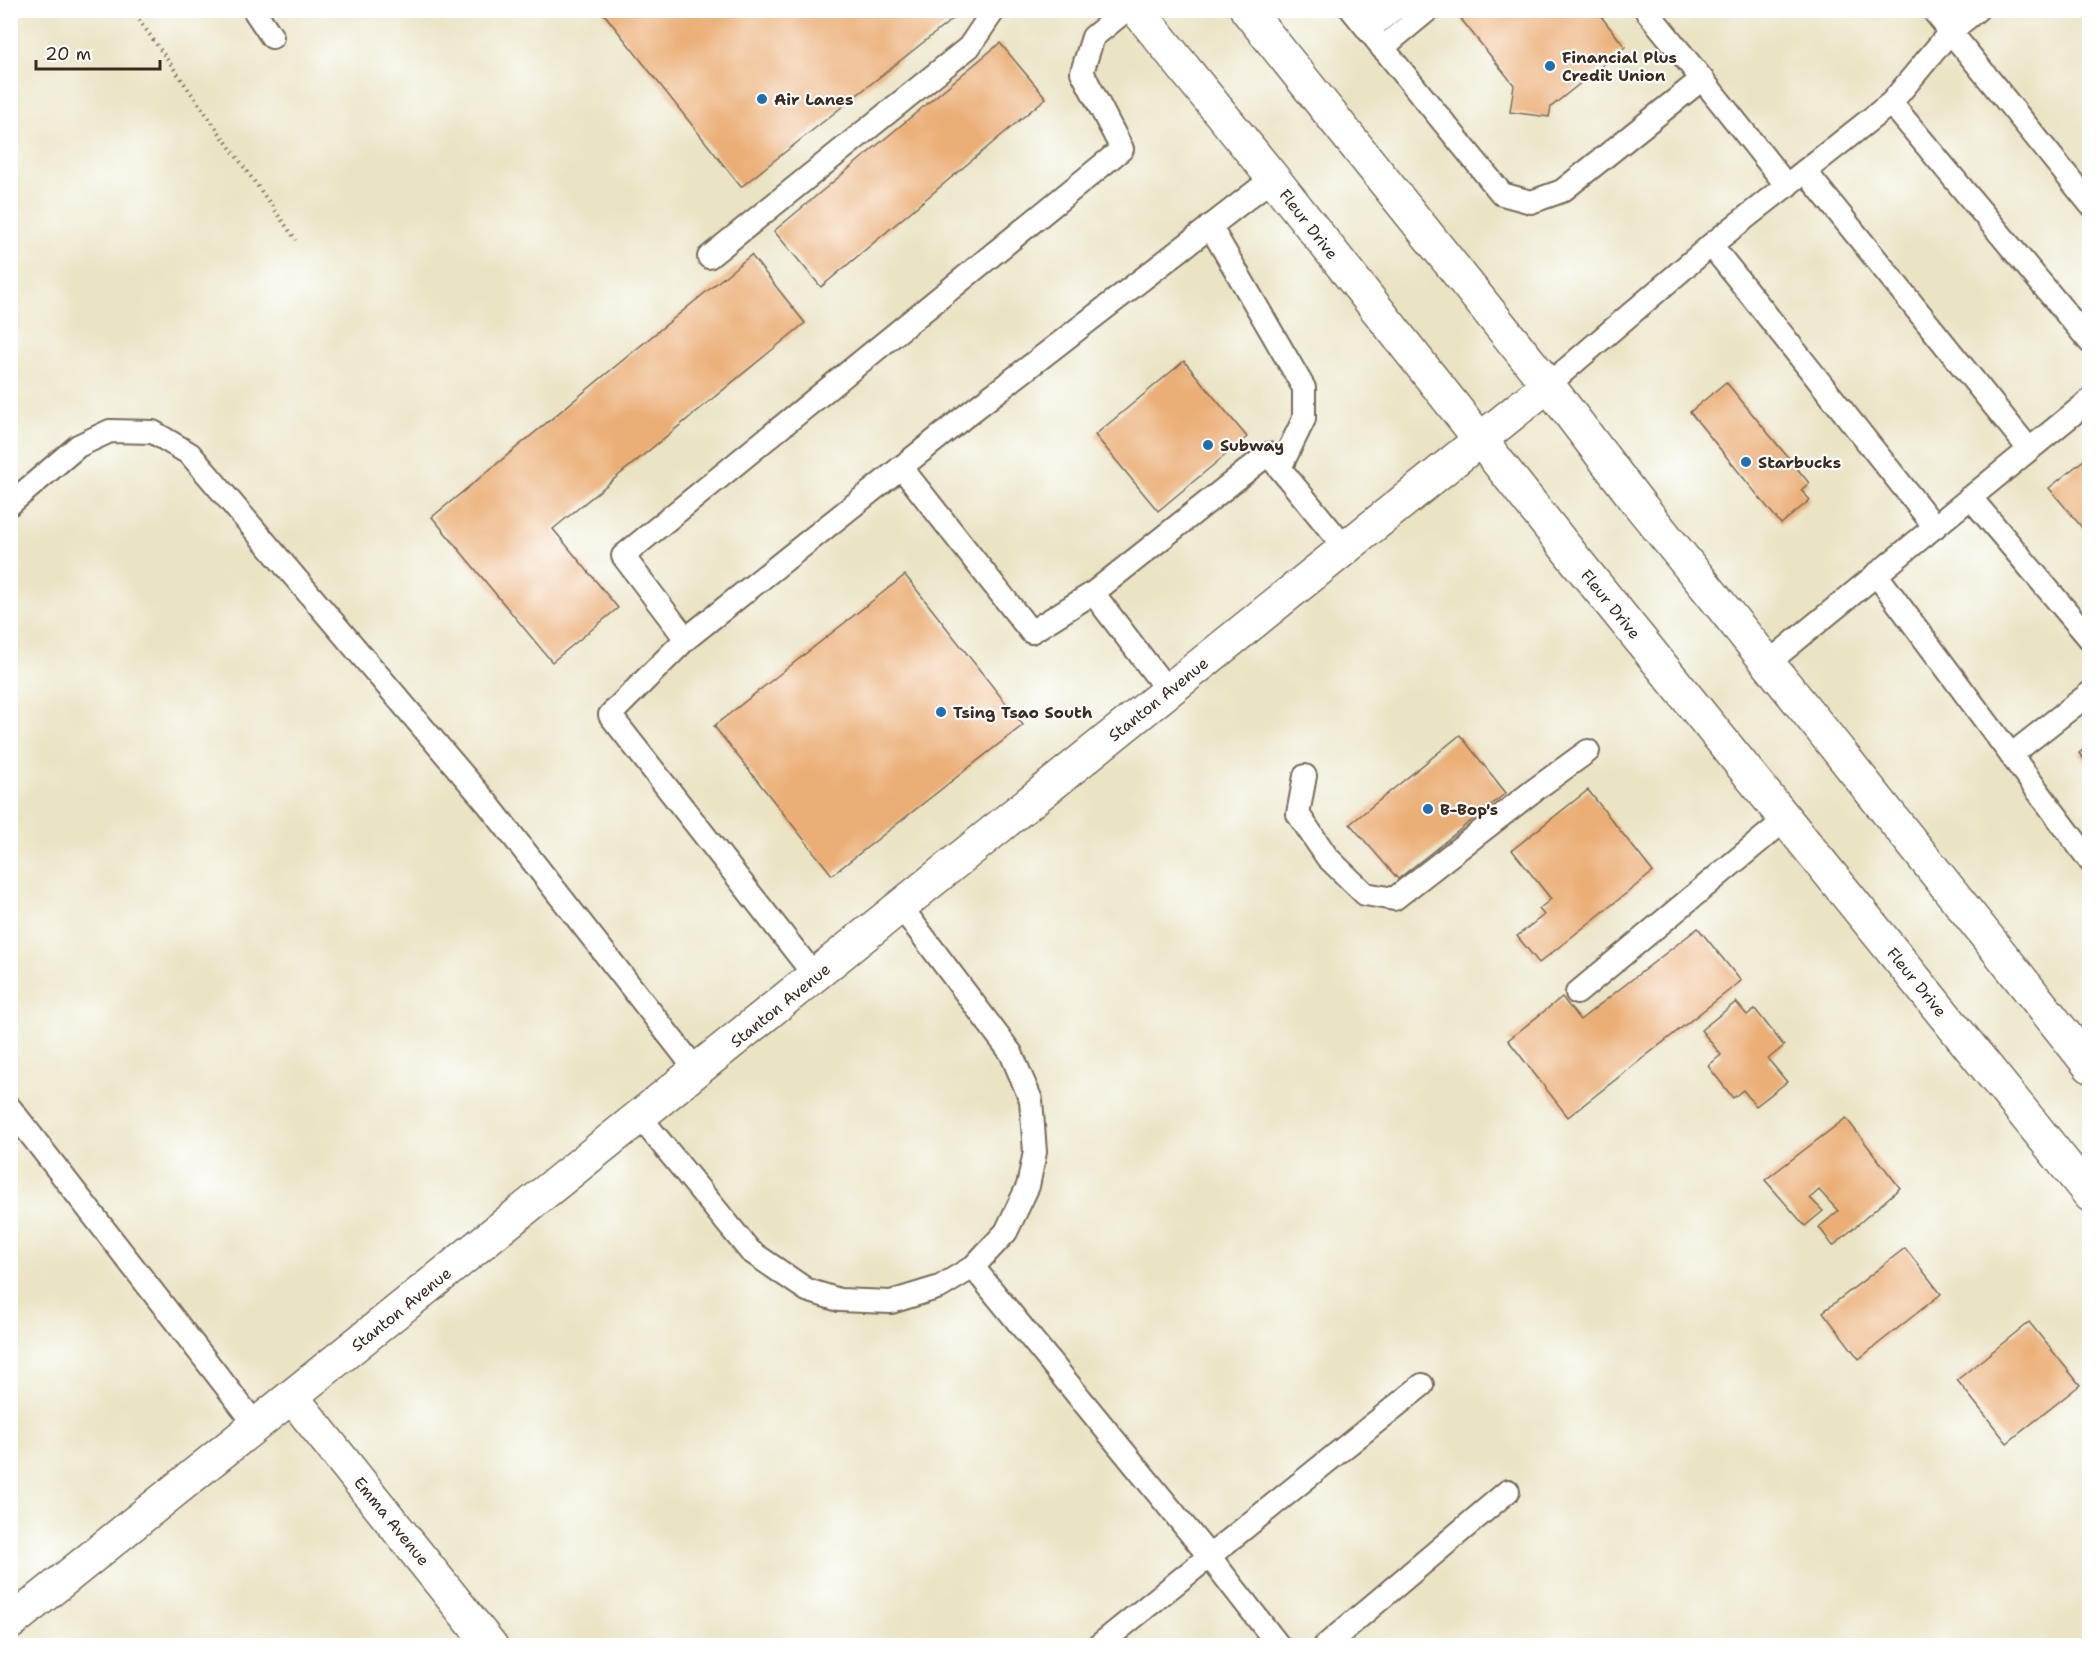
<svg xmlns="http://www.w3.org/2000/svg" width="2100" height="1656" font-family="'Shantell Sans',sans-serif">
	<style>
		.building { fill: #ebae76 }
		.lines { fill: none; stroke-linecap: round; stroke-linejoin: round }
		.lane-casing { stroke: #786b58; stroke-width: 26 }
		.street-casing { stroke: #786b58; stroke-width: 36 }
		.primary-casing { stroke: #786b58; stroke-width: 36 }
		.path { stroke: #786b58; stroke-width: 4; stroke-dasharray: 1.5 4.5; stroke-linecap: butt }
		.lane { stroke: #fff; stroke-width: 22 }
		.street { stroke: #fff; stroke-width: 33 }
		.primary { stroke: #fff; stroke-width: 33 }
		.poi-dot { fill: #1f6fb2; stroke: #fff; stroke-width: 2 }
		.labels { text-anchor: middle; stroke-width: 4.5; stroke-linejoin: round; paint-order: stroke }
		.poi-label { font-size: 16px; font-weight: bold; fill: #3b2a1e; stroke: #fff; text-anchor: start }
		.street-label { font-size: 16px; fill: #3b2a1e; stroke: #fff }
	</style>
	<rect width="100%" height="100%" fill="#fff"/>
	<filter id="ink" filterUnits="userSpaceOnUse"><feTurbulence type="fractalNoise" baseFrequency=".0167" numOctaves="2"/><feDisplacementMap in="SourceGraphic" scale="12" xChannelSelector="R" yChannelSelector="G"/><feConvolveMatrix kernelMatrix="1 2 1 2 8 2 1 2 1" color-interpolation-filters="sRGB"/></filter>
	<filter id="wash" filterUnits="userSpaceOnUse"><feTurbulence type="fractalNoise" baseFrequency=".008" numOctaves="4" result="noise"/><feDisplacementMap in="SourceGraphic" scale="24" xChannelSelector="R" yChannelSelector="G"/><feGaussianBlur stdDeviation="1.35" result="paint"/><feColorMatrix in="noise" values="0 0 0 0 0 0 0 0 0 0 0 0 0 0 0 0 0 1.4 0 .05"/><feComposite in="paint" operator="in"/></filter>
	<g filter="url(#wash)">
		<rect width="100%" height="100%" fill="#eae4c5"/>
		<g id="blocks">
			<g class="building">
				<polygon points="601,10 964,10 741,187"/>
				<polygon points="1463,10 1596,10 1625,47 1551,107 1549,117 1510,112 1514,85 1461,19 1466,15"/>
				<polygon points="1000,43 1046,98 821,287 774,231"/>
				<polygon points="751,255 805,323 553,529 618,608 552,662 432,517"/>
				<polygon points="1184,361 1247,437 1158,511 1095,435"/>
				<polygon points="1726,382 1809,483 1801,490 1810,500 1781,524 1690,412"/>
				<polygon points="2090,455 2090,537 2049,488"/>
				<polygon points="905,575 1023,725 832,875 714,726"/>
				<polygon points="1460,735 1506,793 1398,879 1350,824"/>
				<polygon points="2090,744 2090,767 2079,753"/>
				<polygon points="1588,790 1653,872 1539,963 1517,936 1544,915 1539,909 1551,899 1512,850"/>
				<polygon points="1698,928 1741,981 1568,1117 1508,1040 1562,997 1580,1020"/>
				<polygon points="1736,1002 1747,1015 1755,1009 1784,1046 1768,1059 1787,1082 1756,1106 1743,1090 1733,1098 1708,1066 1721,1055 1701,1030"/>
				<polygon points="1846,1118 1900,1188 1833,1246 1819,1227 1838,1211 1819,1190 1810,1198 1823,1211 1805,1226 1765,1180"/>
				<polygon points="1905,1248 1941,1294 1859,1359 1823,1312"/>
				<polygon points="2029,1322 2080,1385 2007,1443 1957,1380"/>
			</g>
		</g>
	</g>
	<g filter="url(#ink)">
		<use href="#blocks" fill-opacity="0" stroke="#786b58" stroke-width="1.5"/>
		<g class="lines">
			<g class="lane-casing">
				<g id="lane">
					<polyline points="254,10 272,37"/>
					<polyline points="1126,10 1093,37 1082,72 1122,149 623,556 686,639 963,418 1273,178"/>
					<polyline points="1352,10 1502,194 1531,202 1562,191 1702,79 1787,186"/>
					<polyline points="1646,10 1702,79"/>
					<polyline points="1933,10 2090,204"/>
					<polyline points="1368,30 1393,10"/>
					<polyline points="1382,48 1428,10"/>
					<polyline points="1891,103 2090,342"/>
					<polyline points="1805,171 2029,449"/>
					<polyline points="1210,226 1304,388 1304,419 1280,468"/>
					<polyline points="1711,245 1935,527"/>
					<polyline points="709,257 969,47 994,10"/>
					<polyline points="1548,385 1711,245 1891,103 1950,32 1977,10"/>
					<polyline points="901,467 1031,632 1093,593"/>
					<polyline points="1970,497 2090,639"/>
					<polyline points="10,504 78,446 110,431 153,432 190,454 487,803 697,1071"/>
					<polyline points="1876,574 2090,861"/>
					<polyline points="686,639 610,715 815,976"/>
					<polyline points="1768,663 2090,400"/>
					<polyline points="1168,691 1093,593 1268,454 1346,549"/>
					<polyline points="2011,755 2090,693"/>
					<polyline points="1305,776 1298,814 1327,857 1365,894 1394,899 1533,791 1588,751"/>
					<polyline points="1577,993 1786,819"/>
					<polyline points="10,1108 256,1425"/>
					<polyline points="640,1117 750,1251 807,1290 839,1300 891,1302 940,1287 973,1267 1006,1232 1028,1186 1035,1152 1031,1100 1011,1053 901,907"/>
					<polyline points="973,1267 1209,1556 1279,1646"/>
					<polyline points="1098,1646 1422,1385"/>
					<polyline points="1325,1646 1508,1491"/>
				</g>
			</g>
			<g class="street-casing">
				<g id="street">
					<polyline points="292,1397 491,1646"/>
					<polyline points="10,1623 1548,385"/>
				</g>
			</g>
			<g class="primary-casing">
				<g id="primary">
					<polyline points="1137,10 1273,178 1574,558 2090,1195"/>
					<polyline points="1247,10 1548,385 1639,504 1826,735 2090,1066"/>
				</g>
			</g>
			<polyline class="path" points="132,10 296,240"/>
			<use href="#lane" class="lane"/>
			<use href="#street" class="street"/>
			<use href="#primary" class="primary"/>
		</g>
	</g>
	<g class="poi-dot">
		<circle cx="1550" cy="66" r="6"/>
		<circle cx="762" cy="99" r="6"/>
		<circle cx="1208" cy="445" r="6"/>
		<circle cx="1746" cy="462" r="6"/>
		<circle cx="941" cy="712" r="6"/>
		<circle cx="1428" cy="809" r="6"/>
	</g>
	<g class="labels">
		<g class="poi-label">
			<text x="1562" y="63">Financial Plus<tspan x="1562" dy="18">Credit Union</tspan></text>
			<text x="774" y="105">Air Lanes</text>
			<text x="1220" y="451">Subway</text>
			<text x="1758" y="468">Starbucks</text>
			<text x="953" y="718">Tsing Tsao South</text>
			<text x="1440" y="815">B-Bop's</text>
		</g>
		<g class="street-label">
			<text transform="translate(1309 224) rotate(52)" y="6">Fleur Drive</text>
			<text transform="translate(1611 604) rotate(51)" y="6">Fleur Drive</text>
			<text transform="translate(1158 699) rotate(-39)" y="6">Stanton Avenue</text>
			<text transform="translate(1917 982) rotate(51)" y="6">Fleur Drive</text>
			<text transform="translate(780 1005) rotate(-39)" y="6">Stanton Avenue</text>
			<text transform="translate(401 1309) rotate(-39)" y="6">Stanton Avenue</text>
			<text transform="translate(392 1521) rotate(51)" y="6">Emma Avenue</text>
		</g>
	</g>
	<rect width="2100" height="1656" fill="none" stroke="#fff" stroke-width="36"/>
	<path d="M36 60v9h124v-9" fill="none" stroke="#3b2a1e" stroke-width="3"/>
	<text x="45" y="60" font-size="18" fill="#3b2a1e" stroke="#ffffff" stroke-width="4.5" paint-order="stroke">20 m</text>
</svg>
